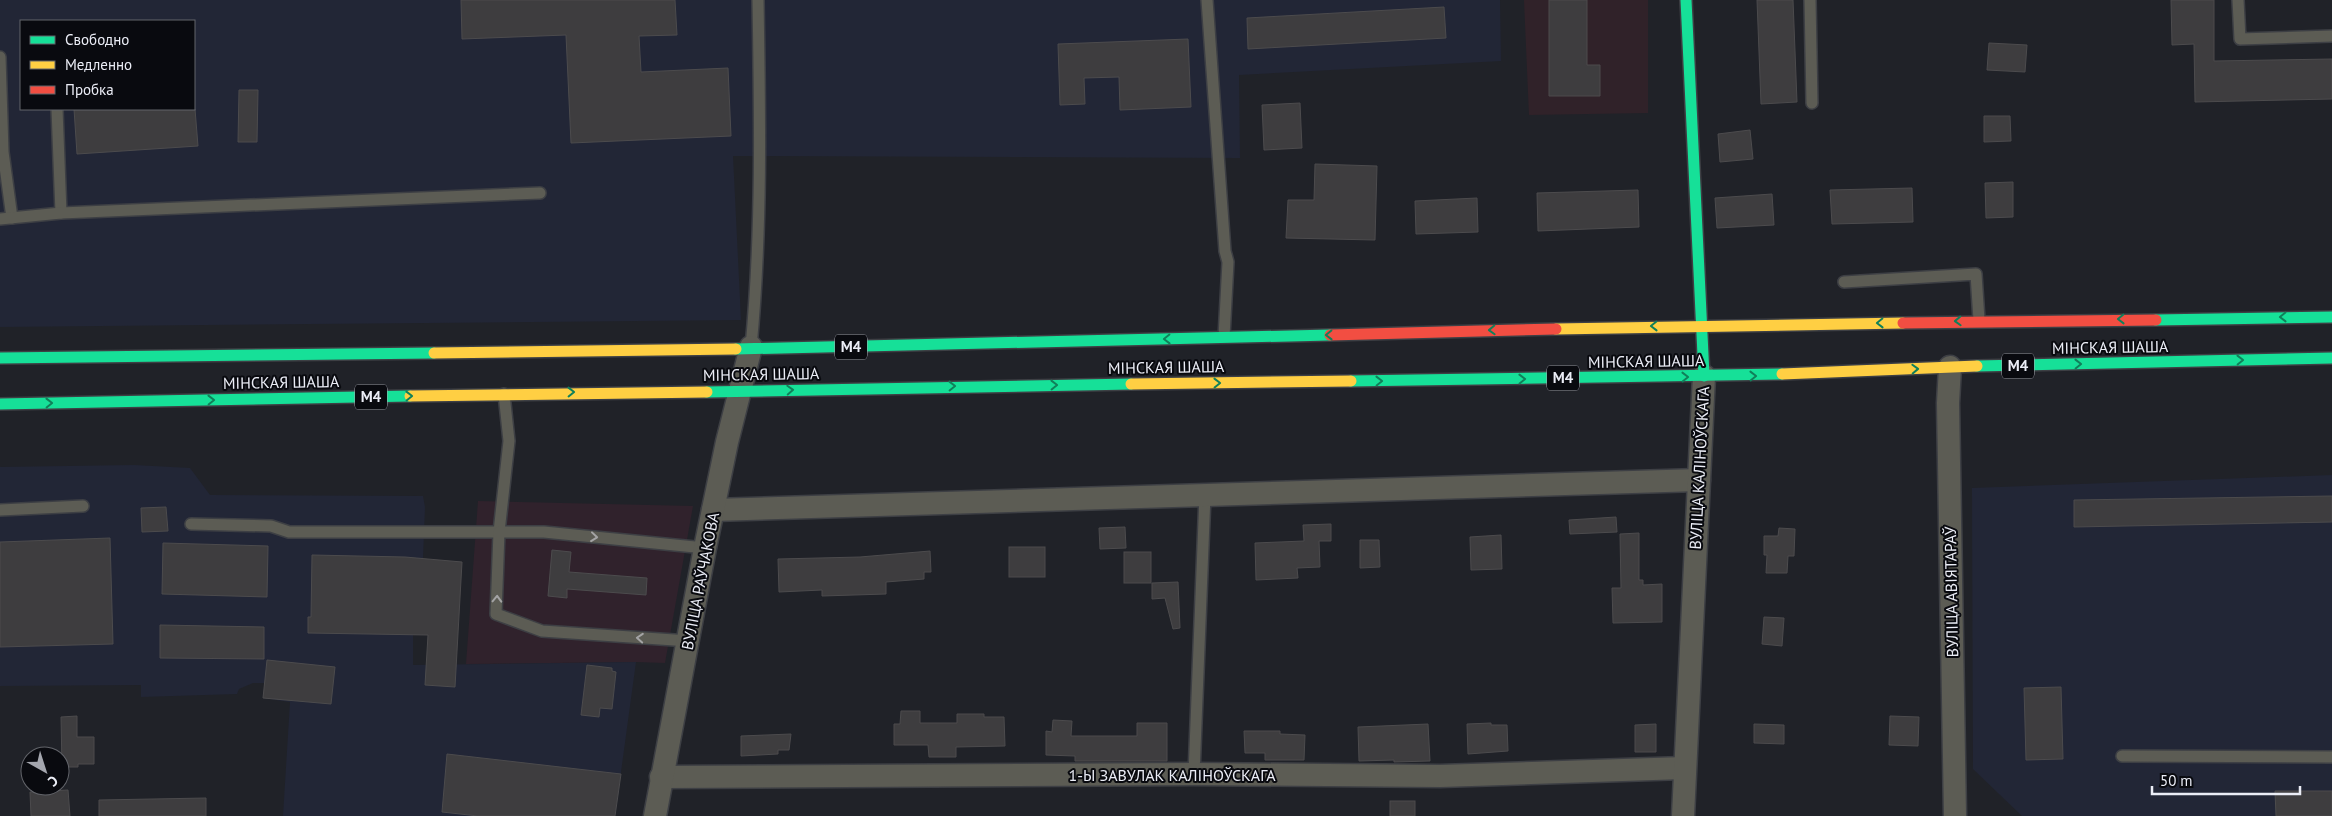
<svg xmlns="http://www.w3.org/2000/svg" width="2332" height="816" font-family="'PT Sans',sans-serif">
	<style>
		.commercial { fill: #30222c }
		.built { fill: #222636; fill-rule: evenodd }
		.education { fill: #302229 }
		.building { fill: #3e3d3f; stroke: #4c4b4d }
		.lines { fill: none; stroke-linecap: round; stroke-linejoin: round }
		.lane-casing { stroke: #3d3f44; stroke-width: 14 }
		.street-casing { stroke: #3d3f44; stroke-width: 25 }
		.fast-casing { stroke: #3d3f44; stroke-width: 14 }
		.slow-casing { stroke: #3d3f44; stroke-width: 14 }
		.jam-casing { stroke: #3d3f44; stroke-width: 14 }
		.lane { stroke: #5c5c54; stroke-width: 11 }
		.street { stroke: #5c5c54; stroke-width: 22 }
		.fast { stroke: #16e098; stroke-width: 11 }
		.slow { stroke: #ffcf43; stroke-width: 11 }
		.jam { stroke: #f24e42; stroke-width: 11 }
		.oneway { stroke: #10805a }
		.oneway2 { stroke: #a4a4a5 }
		.labels { text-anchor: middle; stroke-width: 4; stroke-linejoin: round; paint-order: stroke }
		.shield { fill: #090a0f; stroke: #a7a9b1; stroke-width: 1 }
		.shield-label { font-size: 15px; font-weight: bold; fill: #ebedf6 }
		.street-label { font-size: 16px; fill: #ebedf6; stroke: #090a0f }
	</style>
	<rect width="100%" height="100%" fill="#202228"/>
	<polygon class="commercial" points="478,501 693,506 665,663 636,662 466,664"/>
	<g class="built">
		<path d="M 0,0 L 1500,0 L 1501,61 L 1239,75 L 1240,158 L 733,156 L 741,320 L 0,327 ZM 21,21 L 194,21 L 194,109 L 21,109 Z"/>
		<polygon points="134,465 190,468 210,495 423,496 425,507 420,635 413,635 413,665 636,662 615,816 283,816 290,702 263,698 265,683 253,683 239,689 237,694 141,697 141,685 0,686 0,467"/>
		<polygon points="2332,475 2332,816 2022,816 1973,769 1972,488"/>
	</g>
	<polygon class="education" points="1524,0 1648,0 1648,113 1529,115"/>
	<g class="building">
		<polygon points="461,0 675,0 677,35 639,36 641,72 728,68 731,136 571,143 566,35 462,39"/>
		<polygon points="1549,0 1587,0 1587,65 1600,65 1600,96 1549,96"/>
		<polygon points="1757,0 1793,0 1797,102 1761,104"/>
		<polygon points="2171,0 2214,0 2214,61 2332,59 2332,99 2195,102 2194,44 2172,45"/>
		<polygon points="1444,7 1446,38 1248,49 1247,18"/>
		<polygon points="1188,39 1191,107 1120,110 1119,77 1084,78 1085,104 1060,105 1058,44"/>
		<polygon points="1989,43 2027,45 2025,72 1987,70"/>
		<polygon points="239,90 258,90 257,142 238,142"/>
		<polygon points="1300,103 1302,148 1264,150 1262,105"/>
		<polygon points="74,109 195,109 198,146 77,154"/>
		<polygon points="1984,116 2010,116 2011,141 1984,142"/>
		<polygon points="1750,130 1753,159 1720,162 1718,134"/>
		<polygon points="1315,164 1377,166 1375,240 1286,238 1288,200 1314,200"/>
		<polygon points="2013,182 2013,217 1986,218 1985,183"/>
		<polygon points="1912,188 1913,222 1832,224 1830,190"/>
		<polygon points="1638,190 1639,227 1538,231 1537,193"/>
		<polygon points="1772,194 1774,225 1717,228 1715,198"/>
		<polygon points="1477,198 1478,232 1416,234 1415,201"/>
		<polygon points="2332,496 2332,522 2074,527 2074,500"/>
		<polygon points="166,507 168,531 142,532 141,508"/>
		<polygon points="1616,517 1617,532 1570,534 1569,520"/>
		<polygon points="1331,524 1331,541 1319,541 1320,567 1297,568 1298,578 1256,580 1255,543 1304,541 1303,525"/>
		<polygon points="1125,527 1126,548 1100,549 1099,528"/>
		<polygon points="1779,528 1795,529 1794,556 1788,556 1787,573 1766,573 1767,555 1764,555 1764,536 1778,536"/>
		<polygon points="1639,533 1639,580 1643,580 1643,585 1662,584 1662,622 1613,623 1612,588 1621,588 1620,534"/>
		<polygon points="1501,535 1502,569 1471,570 1470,537"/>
		<polygon points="110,538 113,644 0,647 0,542"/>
		<polygon points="1360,540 1379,540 1380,567 1360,568"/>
		<polygon points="163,543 268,546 267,597 162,594"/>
		<rect x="1009" y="547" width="36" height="30"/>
		<polygon points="552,550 571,552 569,572 647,578 646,595 567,589 567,598 548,596"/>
		<polygon points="930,551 931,572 924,572 924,579 886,582 886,594 822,596 822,590 779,592 778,559 860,557"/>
		<rect x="1124" y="552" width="27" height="31"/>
		<polygon points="312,555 405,557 462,562 455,687 425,685 428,635 308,633 308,617 311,617"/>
		<polygon points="1178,582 1180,628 1173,629 1165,598 1152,599 1152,583"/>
		<polygon points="1764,617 1784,618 1782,646 1762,644"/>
		<polygon points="160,625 264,627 264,659 160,658"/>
		<polygon points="267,660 335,667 331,704 263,698"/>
		<polygon points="587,665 612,668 612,671 616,672 612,709 600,708 599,717 581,715"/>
		<polygon points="2061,687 2063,759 2026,760 2024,688"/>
		<polygon points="901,711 920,711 920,723 957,723 957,714 984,714 984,717 1004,717 1005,746 956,747 956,757 929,757 928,745 894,745 894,724 900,724"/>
		<polygon points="77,716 77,737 94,737 94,764 78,764 78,767 62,767 61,717"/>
		<polygon points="1890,716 1919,717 1918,746 1889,745"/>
		<polygon points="1053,720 1072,721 1071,736 1137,736 1137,723 1167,723 1167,761 1075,761 1075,756 1046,755 1046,731 1052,732"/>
		<polygon points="1491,723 1491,725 1507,725 1508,751 1468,754 1467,724"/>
		<polygon points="1428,724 1430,761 1394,762 1394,760 1359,761 1358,727"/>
		<polygon points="1656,724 1656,752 1635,752 1635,725"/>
		<polygon points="1754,724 1784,725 1784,744 1754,743"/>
		<polygon points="1244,731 1280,731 1280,734 1305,735 1304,760 1265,760 1265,753 1245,753"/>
		<polygon points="791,734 789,750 778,750 778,754 741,756 741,736"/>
		<polygon points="447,754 621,774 615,816 478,816 442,812"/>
		<polygon points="68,790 70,816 31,816 30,792"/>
		<polygon points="2275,791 2332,791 2332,816 2276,816"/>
		<polygon points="206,798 206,816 99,816 99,800"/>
		<rect x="1390" y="801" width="25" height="15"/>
	</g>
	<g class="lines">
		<g class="lane-casing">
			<g id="lane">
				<polyline points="1207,0 1225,251 1228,262 1224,337"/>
				<polyline points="1810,0 1812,103"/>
				<polyline points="2238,0 2240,39 2332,36"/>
				<polyline points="0,57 3,152 12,218"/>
				<polyline points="57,109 61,213"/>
				<polyline points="0,219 61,213 540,193"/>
				<polyline points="1844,282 1976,274 1979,320"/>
				<path d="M 751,347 C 762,232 760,116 758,0"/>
				<polyline points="0,510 83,506"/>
				<polyline points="191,524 271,526 289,532 499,532 509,441 504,394"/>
				<polyline points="689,641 542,631 496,614 499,532 544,532 705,548"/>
				<polyline points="2122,756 2332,757"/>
				<polyline points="1194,774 1205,495"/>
			</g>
		</g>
		<g class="street-casing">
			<g id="street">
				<polyline points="1950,367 1948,403 1955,816"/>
				<polyline points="713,510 1699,480"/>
				<polyline points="661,777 1194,774 1440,776 1684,768"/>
				<polyline points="655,816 705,548 727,442 751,347"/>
				<polyline points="1683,816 1704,376"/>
			</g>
		</g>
		<g class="fast-casing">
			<g id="fast">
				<polyline points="1686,0 1704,376"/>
				<polyline points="2156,320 2332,317"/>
				<polyline points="736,349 1330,335"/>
				<polyline points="0,358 434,353"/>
				<polyline points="1977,366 2332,358"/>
				<polyline points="1351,381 1782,374"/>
				<polyline points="707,392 1131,384"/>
				<polyline points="0,404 410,396"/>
			</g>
		</g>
		<g class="slow-casing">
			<g id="slow">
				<polyline points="1556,329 1903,323"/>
				<polyline points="434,353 736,349"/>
				<polyline points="1782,374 1977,366"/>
				<polyline points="1131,384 1351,381"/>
				<polyline points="410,396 707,392"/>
			</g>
		</g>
		<g class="jam-casing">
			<g id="jam">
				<polyline points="1903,323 2156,320"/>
				<polyline points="1330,335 1556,329"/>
			</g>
		</g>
		<use href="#lane" class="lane"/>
		<use href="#street" class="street"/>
		<use href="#fast" class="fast"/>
		<use href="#slow" class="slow"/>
		<use href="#jam" class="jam"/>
	</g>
	<defs><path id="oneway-chevron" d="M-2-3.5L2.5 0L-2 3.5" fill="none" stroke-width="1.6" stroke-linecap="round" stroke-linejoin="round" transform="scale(1.25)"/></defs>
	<g class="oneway">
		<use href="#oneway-chevron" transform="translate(2283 317) rotate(179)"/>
		<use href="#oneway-chevron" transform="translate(2121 319) rotate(179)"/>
		<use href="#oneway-chevron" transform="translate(1958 321) rotate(178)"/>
		<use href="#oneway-chevron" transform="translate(1880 323) rotate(179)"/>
		<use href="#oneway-chevron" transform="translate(1654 326) rotate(179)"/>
		<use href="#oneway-chevron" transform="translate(1492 330) rotate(178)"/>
		<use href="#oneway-chevron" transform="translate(1329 335) rotate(179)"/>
		<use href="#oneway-chevron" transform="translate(1167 339) rotate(179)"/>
		<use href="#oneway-chevron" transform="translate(2240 360) rotate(-1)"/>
		<use href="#oneway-chevron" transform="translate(2078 364) rotate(-1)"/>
		<use href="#oneway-chevron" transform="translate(1915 369) rotate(-2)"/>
		<use href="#oneway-chevron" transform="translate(1753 376) rotate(-1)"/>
		<use href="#oneway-chevron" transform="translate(1685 377) rotate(-1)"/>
		<use href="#oneway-chevron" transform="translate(1522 379) rotate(-1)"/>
		<use href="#oneway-chevron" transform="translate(1379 381) rotate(-1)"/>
		<use href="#oneway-chevron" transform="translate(1217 383) rotate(-1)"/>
		<use href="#oneway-chevron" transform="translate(1054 385) rotate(-1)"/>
		<use href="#oneway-chevron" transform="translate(952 386) rotate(-1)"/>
		<use href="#oneway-chevron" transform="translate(790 390) rotate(-3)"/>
		<use href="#oneway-chevron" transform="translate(571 392) rotate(-1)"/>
		<use href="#oneway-chevron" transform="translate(409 396) rotate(-1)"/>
		<use href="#oneway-chevron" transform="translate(211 400) rotate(-1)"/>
		<use href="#oneway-chevron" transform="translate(49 403) rotate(-1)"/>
	</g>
	<g class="oneway2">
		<use href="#oneway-chevron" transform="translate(594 537) rotate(6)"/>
		<use href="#oneway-chevron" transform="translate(497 599) rotate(-88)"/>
		<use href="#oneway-chevron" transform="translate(640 638) rotate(-176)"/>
	</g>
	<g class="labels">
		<g class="shield">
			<rect x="835" y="334.5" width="32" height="25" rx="4"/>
			<rect x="2002" y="353.5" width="32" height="25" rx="4"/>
			<rect x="1547" y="365.5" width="32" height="25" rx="4"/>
			<rect x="355" y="384.5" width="32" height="25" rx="4"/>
		</g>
		<g class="shield-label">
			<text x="851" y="352">М4</text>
			<text x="2018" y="371">М4</text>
			<text x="1563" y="383">М4</text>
			<text x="371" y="402">М4</text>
		</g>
		<g class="street-label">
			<text transform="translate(2110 347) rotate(-1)" y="6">МІНСКАЯ ШАША</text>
			<text transform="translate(1646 361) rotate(-1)" y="6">МІНСКАЯ ШАША</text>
			<text transform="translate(1166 367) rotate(-1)" y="6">МІНСКАЯ ШАША</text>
			<text transform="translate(761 374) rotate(-1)" y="6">МІНСКАЯ ШАША</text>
			<text transform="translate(281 382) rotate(-1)" y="6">МІНСКАЯ ШАША</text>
			<text transform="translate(1699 468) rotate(-87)" y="6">ВУЛІЦА КАЛІНОЎСКАГА</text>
			<text transform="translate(700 581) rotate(-79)" y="6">ВУЛІЦА РАЎЧАКОВА</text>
			<text transform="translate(1951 592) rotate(-91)" y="6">ВУЛІЦА АВІЯТАРАЎ</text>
			<text x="1172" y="781">1-Ы ЗАВУЛАК КАЛІНОЎСКАГА</text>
		</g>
	</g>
	<rect x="20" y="20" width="175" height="90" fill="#090a0f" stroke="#63656b"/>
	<rect x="30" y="36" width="25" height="8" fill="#16e098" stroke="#63656b"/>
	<text x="65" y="45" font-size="15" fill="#ebedf6">Свободно</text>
	<rect x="30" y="61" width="25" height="8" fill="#ffcf43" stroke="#63656b"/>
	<text x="65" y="70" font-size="15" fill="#ebedf6">Медленно</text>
	<rect x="30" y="86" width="25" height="8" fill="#f24e42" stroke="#63656b"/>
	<text x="65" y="95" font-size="15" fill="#ebedf6">Пробка</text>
	<g transform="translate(45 771) rotate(141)"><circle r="24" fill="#090a0f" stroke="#63656b"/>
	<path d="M0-4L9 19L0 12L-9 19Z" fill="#a4a6ae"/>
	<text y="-8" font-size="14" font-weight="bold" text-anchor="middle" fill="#ebedf6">С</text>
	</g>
	<path d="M2152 786v8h148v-8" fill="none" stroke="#ebedf6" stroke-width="2.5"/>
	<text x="2160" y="786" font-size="15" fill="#ebedf6" stroke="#090a0f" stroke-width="4" paint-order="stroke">50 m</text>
</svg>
